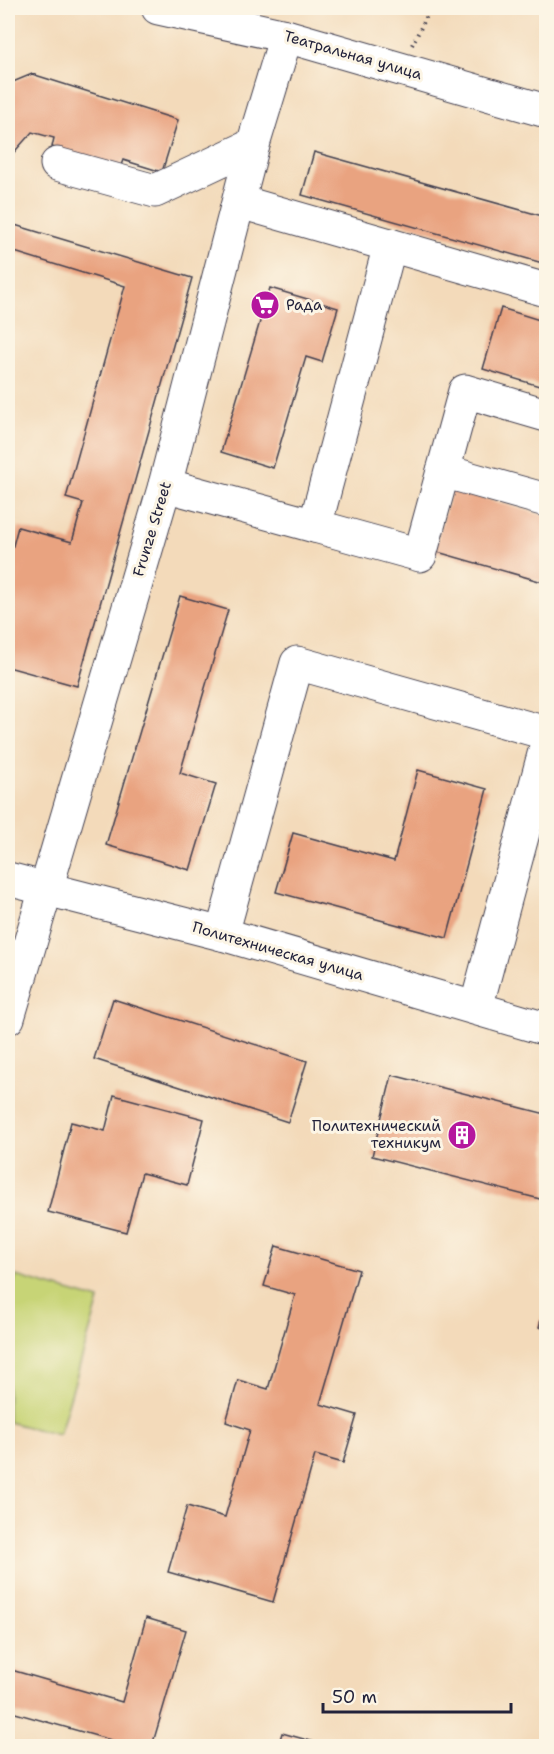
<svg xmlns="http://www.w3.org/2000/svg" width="554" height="1754" font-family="'Shantell Sans',sans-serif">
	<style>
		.green { fill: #c7d476; stroke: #747b58; stroke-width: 1.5 }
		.building { fill: #e9a380 }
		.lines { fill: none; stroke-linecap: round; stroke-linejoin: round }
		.minor-casing { stroke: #413e4e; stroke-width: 35 }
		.path { stroke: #413e4e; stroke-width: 4; stroke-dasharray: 1.5 4.5; stroke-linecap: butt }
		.minor { stroke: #fff; stroke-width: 33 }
		.labels { text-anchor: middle; stroke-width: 6; stroke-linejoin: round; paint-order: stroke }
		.street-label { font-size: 15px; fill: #22223b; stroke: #fcf5e5 }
		.poi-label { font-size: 15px; fill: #22223b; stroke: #fcf5e5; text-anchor: start }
	</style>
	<rect width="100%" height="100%" fill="#fcf5e5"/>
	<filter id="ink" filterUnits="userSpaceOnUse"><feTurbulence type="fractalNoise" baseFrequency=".0167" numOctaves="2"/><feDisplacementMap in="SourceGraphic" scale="12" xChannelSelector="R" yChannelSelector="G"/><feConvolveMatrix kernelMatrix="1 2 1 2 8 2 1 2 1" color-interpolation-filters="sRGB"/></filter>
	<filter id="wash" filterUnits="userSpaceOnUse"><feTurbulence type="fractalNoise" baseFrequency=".008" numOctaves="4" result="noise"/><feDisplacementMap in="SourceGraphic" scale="24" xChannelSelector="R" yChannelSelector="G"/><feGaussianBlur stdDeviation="1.35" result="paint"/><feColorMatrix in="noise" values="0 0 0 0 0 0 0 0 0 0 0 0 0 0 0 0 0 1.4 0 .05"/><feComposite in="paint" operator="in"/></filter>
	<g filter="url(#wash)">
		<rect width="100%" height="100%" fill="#f3daba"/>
		<polygon class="green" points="16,1276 99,1300 59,1435 8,1422 8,1304"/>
		<g id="blocks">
			<g class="building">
				<polygon points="32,74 178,120 162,172 123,160 120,168 52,147 54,138 32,132 8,159 8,84"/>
				<polygon points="314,152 546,217 546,264 302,195"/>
				<polygon points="8,223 192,278 77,686 8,667 8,564 18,527 72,542 83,503 66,498 125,286 8,250"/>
				<polygon points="270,288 338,308 322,362 306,357 273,468 221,452"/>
				<polygon points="501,308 546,322 546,388 483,369"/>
				<polygon points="452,489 546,516 546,583 434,551"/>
				<polygon points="180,596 228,610 180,773 216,784 190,870 106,845"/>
				<polygon points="418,770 487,789 447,938 276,892 293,833 394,861"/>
				<polygon points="113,999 307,1061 288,1122 94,1059"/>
				<polygon points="392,1075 546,1114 546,1190 544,1200 372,1156"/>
				<polygon points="114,1095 204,1119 187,1185 142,1173 126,1232 48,1212 71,1122 105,1131"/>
				<polygon points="276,1246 359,1270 320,1404 357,1415 343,1463 315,1455 273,1602 168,1572 187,1506 225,1517 250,1430 226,1422 238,1380 268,1389 295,1295 264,1286"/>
				<polygon points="546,1303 546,1329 539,1327"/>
				<polygon points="146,1618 186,1630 152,1746 132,1746 8,1711 8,1669 122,1702"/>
				<polygon points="282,1733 329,1746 278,1746"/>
			</g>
		</g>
	</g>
	<g filter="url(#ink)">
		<use href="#blocks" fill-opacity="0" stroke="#413e4e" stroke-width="1.5"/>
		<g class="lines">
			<g class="minor-casing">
				<g id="minor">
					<polyline points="158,8 286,36 546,111"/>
					<polyline points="57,164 155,191 253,145"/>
					<polyline points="240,202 546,290"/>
					<polyline points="443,471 546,500"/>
					<polyline points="165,485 315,526 390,245"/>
					<polyline points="315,526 420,555 465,391 546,415"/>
					<polyline points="8,879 222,934 546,1029"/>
					<polyline points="222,934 297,663 546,733"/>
					<polyline points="476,1008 546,747"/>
					<polyline points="8,1018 165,485 253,145 286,36"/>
				</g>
			</g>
			<polyline class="path" points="412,45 431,8"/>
			<use href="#minor" class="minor"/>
		</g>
	</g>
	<defs>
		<g id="supermarket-disc" transform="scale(1.5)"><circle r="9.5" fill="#b5179e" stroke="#fcf5e5"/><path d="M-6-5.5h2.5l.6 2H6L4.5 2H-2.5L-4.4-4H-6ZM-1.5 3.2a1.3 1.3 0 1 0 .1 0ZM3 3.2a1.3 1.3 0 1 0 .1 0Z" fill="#fff"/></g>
		<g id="building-disc" transform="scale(1.5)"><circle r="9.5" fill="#b5179e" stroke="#fcf5e5"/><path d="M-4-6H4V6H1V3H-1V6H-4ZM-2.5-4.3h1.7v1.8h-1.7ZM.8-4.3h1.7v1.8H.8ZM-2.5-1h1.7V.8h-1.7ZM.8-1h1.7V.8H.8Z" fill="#fff"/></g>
	</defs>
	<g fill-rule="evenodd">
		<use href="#supermarket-disc" x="265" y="305"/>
		<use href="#building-disc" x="462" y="1135"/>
	</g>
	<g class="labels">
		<g class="street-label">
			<text transform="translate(353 55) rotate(16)" y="5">Театральная улица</text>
			<text transform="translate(152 529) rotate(-73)" y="5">Frunze Street</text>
			<text transform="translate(278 951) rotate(16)" y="5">Политехническая улица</text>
		</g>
		<g class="poi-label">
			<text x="286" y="310">Рада</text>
			<text x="441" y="1131" text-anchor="end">Политехнический<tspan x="441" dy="17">техникум</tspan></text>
		</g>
	</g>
	<rect width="554" height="1754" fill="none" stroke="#fcf5e5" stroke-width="30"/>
	<path d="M323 1703v9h188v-9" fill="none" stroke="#22223b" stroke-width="3"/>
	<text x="332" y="1703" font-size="18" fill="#22223b" stroke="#fcf5e5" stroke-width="4.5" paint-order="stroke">50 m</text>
</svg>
